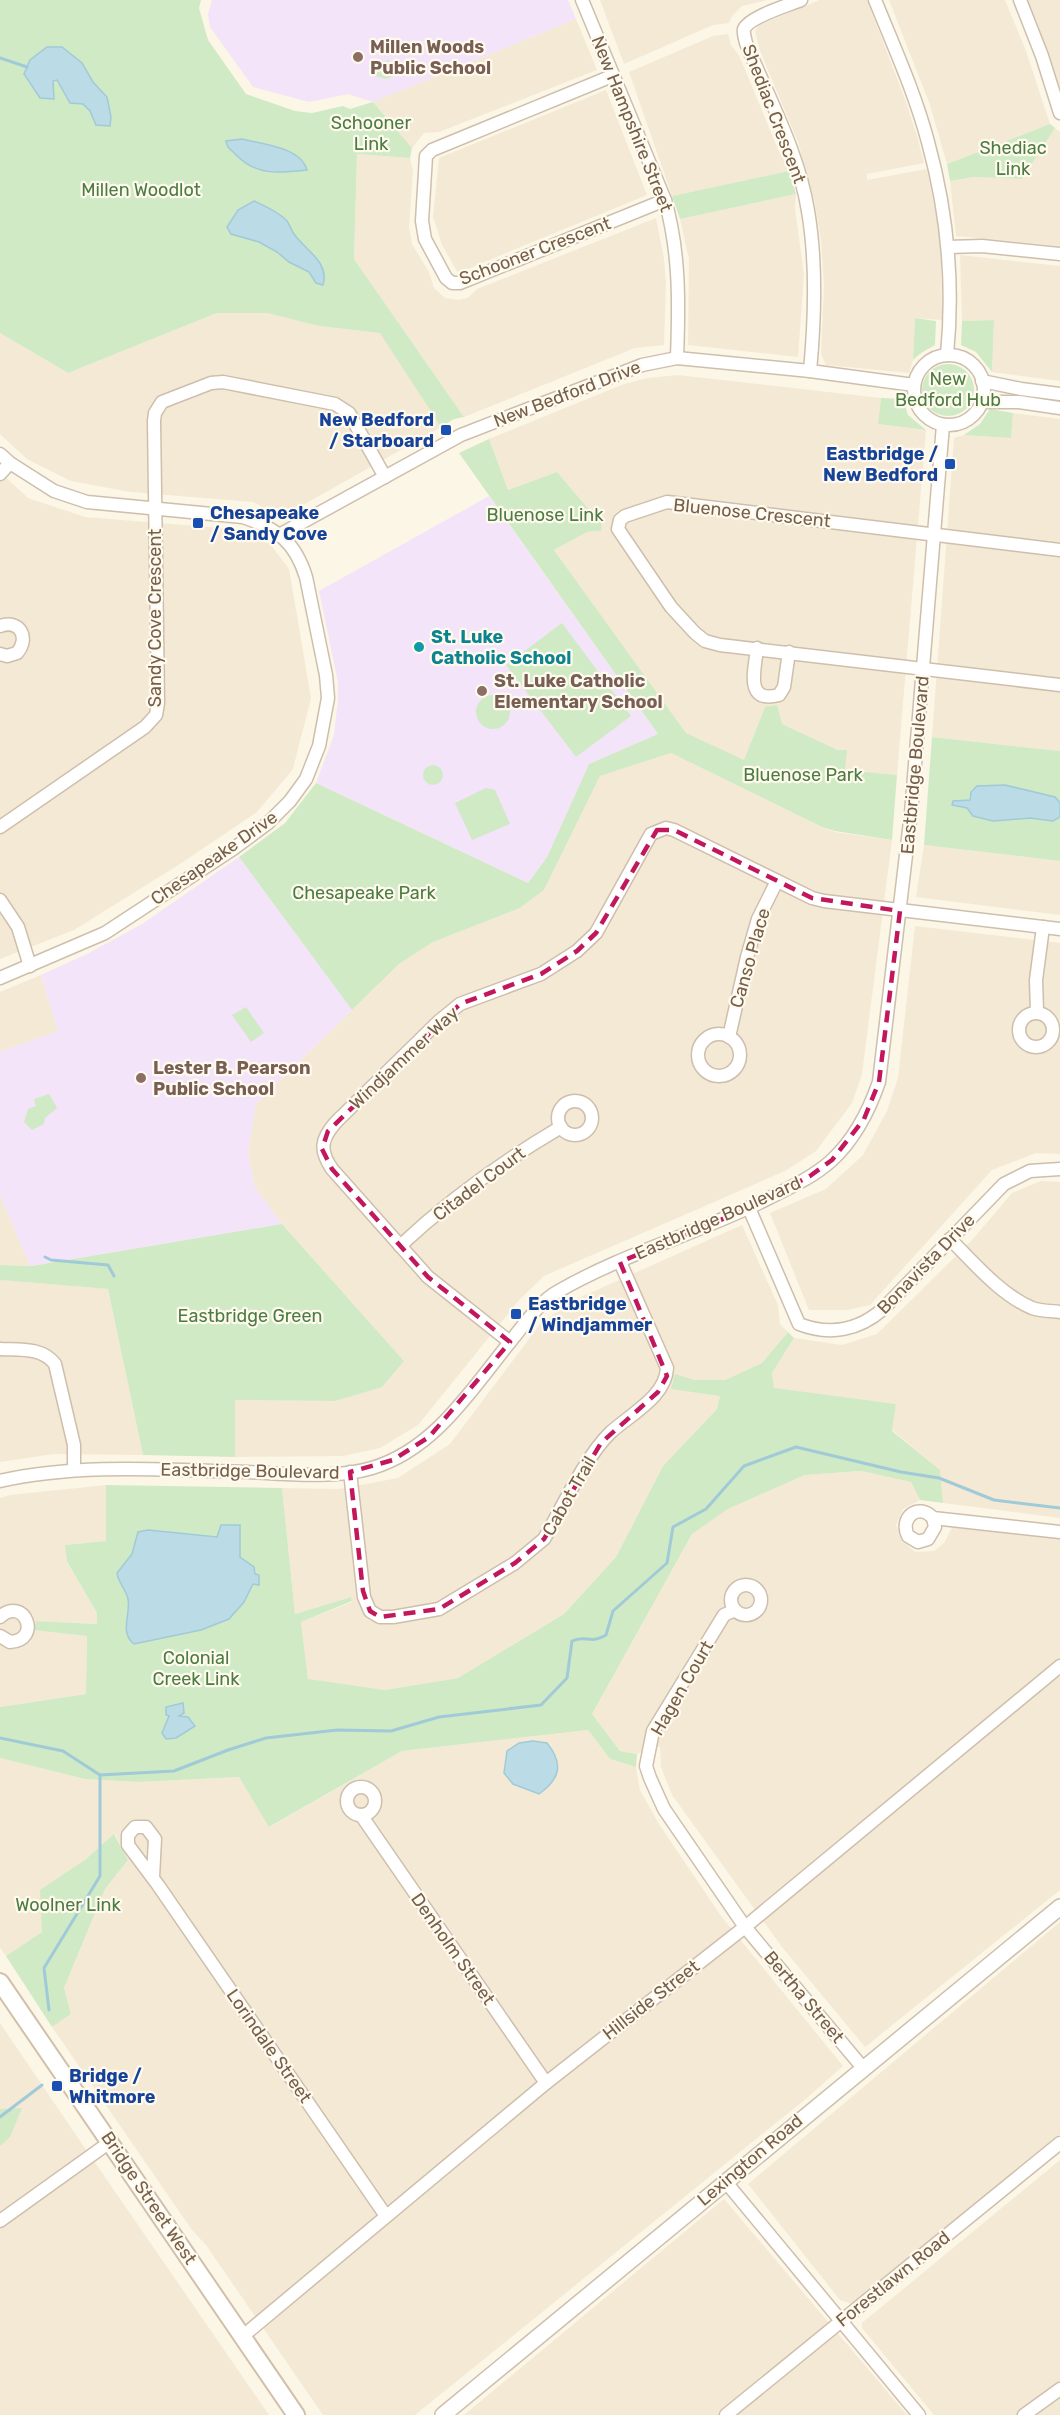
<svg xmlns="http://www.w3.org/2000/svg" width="1060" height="2415" font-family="Rubik,sans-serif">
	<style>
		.residential { fill: #f4e9d5 }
		.education { fill: #f3e4f9 }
		.green { fill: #d0eac5 }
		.water { fill: #bbdbe6; stroke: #a1cad8; stroke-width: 1.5 }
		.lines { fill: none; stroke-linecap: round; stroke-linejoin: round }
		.stream { stroke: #a1cad8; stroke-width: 3 }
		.minor-casing { stroke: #cebfad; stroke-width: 15 }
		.tertiary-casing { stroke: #cebfad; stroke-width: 18 }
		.secondary-casing { stroke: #d1c0aa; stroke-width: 20 }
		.minor { stroke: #fff; stroke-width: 12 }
		.tertiary { stroke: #fff; stroke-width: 15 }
		.secondary { stroke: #fff; stroke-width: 16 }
		.marked { fill: none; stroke: #c2185b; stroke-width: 4.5; stroke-dasharray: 12 8; stroke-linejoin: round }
		.education-dot { fill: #8d6e63; stroke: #fffaee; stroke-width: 2 }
		.transit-dot { fill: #1a4fb4; stroke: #fffaee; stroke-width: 2 }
		.culture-dot { fill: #0f9aa8; stroke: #fffaee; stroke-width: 2 }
		.labels { text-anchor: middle; stroke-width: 4.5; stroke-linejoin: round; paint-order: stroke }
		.education-label { font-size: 18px; font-weight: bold; fill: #785e54; stroke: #fffaee; text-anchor: start }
		.street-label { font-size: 18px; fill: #765f4b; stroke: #fffaee }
		.park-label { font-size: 18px; fill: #4d7c43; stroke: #fffaee }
		.transit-label { font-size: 18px; font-weight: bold; fill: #164399; stroke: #fffaee; text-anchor: start }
		.culture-label { font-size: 18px; font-weight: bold; fill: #0d838f; stroke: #fffaee; text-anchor: start }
	</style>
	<rect width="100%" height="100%" fill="#fcf6e7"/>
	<g class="residential">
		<polygon points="600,0 767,0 742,6 732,16 729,23 713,25 624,64"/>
		<polygon points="820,0 867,0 906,102 918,139 924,163 867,174 867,180 927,169 941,242 942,320 915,318 913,360 909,373 826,365 821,354 824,284 821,240 814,199 798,142 760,51 755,31 759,25"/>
		<polygon points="889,0 1005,0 1026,51 1050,124 947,164 930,105"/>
		<polygon points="1027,0 1060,0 1060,89 1052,65"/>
		<polygon points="576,19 597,70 439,132 424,133 412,148 373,102"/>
		<polygon points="728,34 731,45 739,55 777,147 789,171 672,196 629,72 713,36"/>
		<polygon points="606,90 647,195 458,273 442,245 433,217 439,158"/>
		<polygon points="1055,128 1060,132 1060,246 956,236 950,181 974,177 1022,179"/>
		<polygon points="357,154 410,158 413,171 409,227 412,244 429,272 434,288 445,298 459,300 469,297 477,289 656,218 664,259 666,283 664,345 635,348 464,417 354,259"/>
		<polygon points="796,194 795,208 804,275 798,357 688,345 689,259 680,219"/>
		<polygon points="960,255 1060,266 1060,381 992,372 994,320 962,321"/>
		<polygon points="217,313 267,313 319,326 381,333 441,427 282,517 253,502 130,492 71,481 27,459 0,434 0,333 68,373"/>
		<polygon points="678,375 881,398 878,424 926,430 897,775 844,770 846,750 838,750 782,724 765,707 744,761 686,733 554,550 587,532 601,531 592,513 557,472 508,490 489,439 624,384 648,378"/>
		<polygon points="1013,413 1060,419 1060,751 932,737 954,438 964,435 1011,438"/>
		<polygon points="0,472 28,498 85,517 233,529 270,544 289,569 311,698 293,769 257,812 180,864 74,930 0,959"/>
		<polygon points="671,753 822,827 835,832 892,840 862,1074 852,1103 816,1151 785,1171 544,1276 520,1299 418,1425 380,1448 343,1456 235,1457 234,1400 335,1401 404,1361 282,1224 255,1187 248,1153 256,1104 399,964 433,942 520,908 544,890 600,776"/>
		<polygon points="924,845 1060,861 1060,915 916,897"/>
		<polygon points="915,926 1060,943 1060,1154 1036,1153 992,1170 870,1305 848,1310 809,1310 770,1213 826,1189 863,1155 887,1111 898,1078"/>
		<polygon points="41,975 58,1031 0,1052 0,992"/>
		<polygon points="1041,1181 1060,1182 1060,1518 943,1503 940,1470 892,1430 896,1404 774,1389 772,1373 794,1338 842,1345 877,1334 972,1240 1012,1193"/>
		<polygon points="0,1195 30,1266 0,1265"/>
		<polygon points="742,1225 778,1305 780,1324 788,1332 762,1363 725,1380 694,1380 720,1396 717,1409 663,1466 616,1557 564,1614 458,1678 385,1690 308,1680 301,1622 352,1602 351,1597 295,1614 282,1488 339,1489 398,1478 450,1444 541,1323 572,1301"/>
		<polygon points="0,1280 108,1289 143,1455 54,1454 0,1462"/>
		<polygon points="861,1471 911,1482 920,1500 903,1509 896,1525 905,1543 915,1552 934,1551 944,1543 954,1524 1060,1538 1060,1890 865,2047 782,1947 672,1795 661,1767 660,1746 637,1754 620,1751 592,1714 692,1534 728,1509 805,1475"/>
		<polygon points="106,1485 106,1541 66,1545 67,1563 97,1613 97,1624 36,1621 34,1629 87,1636 86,1694 0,1707 0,1498 10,1495"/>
		<polygon points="588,1730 610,1759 636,1767 640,1790 659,1824 721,1916 843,2066 808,2097 415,2415 323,2415 206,2245 192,2230 52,2027 71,2014 64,1988 105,1889 128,1860 115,1834 85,1860 42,1932 6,1956 0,1948 0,1758 85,1779 138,1782 239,1777 270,1827 402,1751"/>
		<polygon points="1060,1922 1060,2134 852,2304 840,2300 748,2184"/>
		<polygon points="0,2023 78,2138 269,2415 0,2415"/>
		<polygon points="1060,2160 1060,2415 934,2415 862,2328 862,2323"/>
		<polygon points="724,2199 907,2415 464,2415"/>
	</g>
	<g class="education">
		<polygon points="212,0 568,0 576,19 373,102 348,94 309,102 253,87 210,27 208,14"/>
		<polygon points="489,496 658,734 589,764 547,857 528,883 316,783 334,735 338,699 338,682 319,591"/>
		<polygon points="239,857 352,1010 256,1104 248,1153 255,1187 282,1224 30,1266 0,1195 0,1052 58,1031 41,975 89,953 142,924"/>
	</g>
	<g class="green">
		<polygon points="0,0 201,0 199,8 208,40 246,94 295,111 312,113 343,106 350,109 373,102 412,148 410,158 357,154 354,259 464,417 454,419 441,427 380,333 319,326 267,313 217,313 68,373 0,333"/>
		<polygon points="389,60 394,76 386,79 375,76 371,66"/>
		<polygon points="1050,124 1055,128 1022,179 974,177 950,181 947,164"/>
		<polygon points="789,171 796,194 680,219 672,196"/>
		<polygon points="915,318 936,321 935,345 921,353 913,360"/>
		<polygon points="994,320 992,372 976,352 961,345 962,321"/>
		<circle cx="948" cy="390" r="26"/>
		<polygon points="881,398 903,399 908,415 926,430 878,424"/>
		<polygon points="990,409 1013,413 1011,438 964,435 980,424"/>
		<polygon points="489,439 508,490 557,472 592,513 602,517 601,531 587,532 554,550 686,733 744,760 765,707 777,705 782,724 838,750 847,750 845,770 897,775 892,840 835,831 822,827 671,753 600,776 544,890 520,908 433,942 399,964 352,1010 239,857 285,823 316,783 528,883 547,857 589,764 658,734 459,453"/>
		<polygon points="562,623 631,716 576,757 506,665"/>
		<circle cx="493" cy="712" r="17"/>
		<polygon points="932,737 1060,751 1060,861 924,845"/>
		<circle cx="433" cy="775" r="10"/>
		<polygon points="486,788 495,790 510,824 472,840 455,803"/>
		<polygon points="246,1007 264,1033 251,1042 232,1015"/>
		<polygon points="49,1094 57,1108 45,1118 44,1124 32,1130 24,1122 28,1109 36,1106 34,1099"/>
		<polygon points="282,1224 404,1361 382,1387 335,1401 235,1400 235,1457 143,1455 108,1289 0,1280 0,1265 31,1266"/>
		<polygon points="788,1332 794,1338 772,1373 774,1388 896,1404 892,1431 940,1470 943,1503 920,1500 911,1482 861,1471 805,1475 728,1509 692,1534 592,1714 620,1751 637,1754 636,1767 610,1759 588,1730 402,1751 269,1827 239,1777 138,1782 85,1779 0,1758 0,1707 86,1694 87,1636 34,1630 36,1621 97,1624 97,1613 67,1562 65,1545 106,1541 106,1485 282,1488 295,1614 351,1597 352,1601 301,1622 308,1679 385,1690 458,1678 564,1614 616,1557 663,1466 717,1409 720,1396 671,1389 675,1374 694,1380 725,1380 762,1363"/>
		<polygon points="114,1834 128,1860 105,1889 64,1988 71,2014 52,2027 6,1956 42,1932 40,1890 85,1860"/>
		<polygon points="22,2108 10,2137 0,2146 0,2109"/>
	</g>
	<g class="water">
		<polygon points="47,47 62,47 82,63 93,82 107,97 111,117 110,126 96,125 90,111 83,104 70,103 57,80 53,81 54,99 40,98 24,74 30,60"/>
		<path d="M 242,139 C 261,144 301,147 307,170 C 279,173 257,176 236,155 C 231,149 227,149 226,141 Z"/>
		<path d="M 254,201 C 265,206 279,212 287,221 C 290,225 291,230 294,234 C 305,250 330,262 323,285 L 316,283 L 309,272 L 289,262 L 277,252 L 259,242 L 231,234 L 227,227 L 238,210 Z"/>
		<polygon points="1005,785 1055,797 1060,803 1060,817 1053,821 1030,818 993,821 973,816 967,808 952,805 953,801 970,800 971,792 977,786"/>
		<path d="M 221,1525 L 240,1525 L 240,1557 L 254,1567 L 255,1574 L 259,1575 L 259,1585 L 253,1584 L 244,1602 L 229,1619 L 201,1630 L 134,1644 C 119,1632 131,1615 128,1599 C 126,1589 118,1583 117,1573 L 132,1554 L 138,1532 L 148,1530 L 217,1537 Z"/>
		<polygon points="183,1703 184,1713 179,1716 188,1717 195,1726 176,1738 166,1739 162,1733 169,1716 166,1715 166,1707"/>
		<path d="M 533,1741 L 547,1743 C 564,1764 560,1779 539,1794 L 513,1784 L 504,1773 L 507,1751 L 519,1743 Z"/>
	</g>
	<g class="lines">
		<g class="stream">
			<polyline points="0,58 27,67"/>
			<polyline points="45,1257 51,1260 108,1265 114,1276"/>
			<path d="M 0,1738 L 63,1751 L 100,1775 L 174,1771 L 228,1750 L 266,1738 L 337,1730 L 391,1731 L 439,1717 L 541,1705 L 567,1678 L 572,1641 C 586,1634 590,1645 606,1635 L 613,1611 L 667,1563 L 673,1527 L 706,1509 L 744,1466 L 796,1447 L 901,1472 L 939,1478 L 994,1500 L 1060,1508"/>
			<polyline points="49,2010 44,1968 100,1876 100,1775"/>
			<polyline points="0,2117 42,2085"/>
		</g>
		<g class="minor-casing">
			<g id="minor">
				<path d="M 582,0 L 665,200 C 680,253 679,304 677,358"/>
				<path d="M 801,0 C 789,5 749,17 744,29 C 743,33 745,38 746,43 C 768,97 799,153 808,211 C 817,263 815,318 810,371"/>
				<path d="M 875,0 C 894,47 915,93 928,142 C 947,211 954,284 947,355"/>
				<polyline points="1020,0 1042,56 1060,113"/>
				<polyline points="612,76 432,150 426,156 422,221 425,239 446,278 452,283 460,283 665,200"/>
				<polyline points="948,247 982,246 1060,254"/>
				<circle cx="949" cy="390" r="35"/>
				<polyline points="982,381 1021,389 1060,394"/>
				<polyline points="982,402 1019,402 1060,408"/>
				<path d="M 0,454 L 10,463 L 54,491 L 87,502 L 243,517 C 278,529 295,542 306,577 L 326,675 L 328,698 L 319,746 L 306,779 L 290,801 L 268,823 L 233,849 L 105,933 L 0,978"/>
				<polyline points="0,474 10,463"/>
				<polyline points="281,534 461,435 642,365 677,358 810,371 914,385"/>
				<polyline points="1060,550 667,502 625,516 620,520 618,529 671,607 695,633 705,641 720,645 1060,685"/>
				<path d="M 0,626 C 20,619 30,638 17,653 L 7,656 L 0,654"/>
				<path d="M 757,648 C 755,670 744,704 779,695 L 784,687 L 789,652"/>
				<polyline points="0,827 145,727 156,715 158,703 154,421 155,413 162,402 211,383 223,382 335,404 349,413 385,477"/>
				<polyline points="0,900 18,927 30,966"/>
				<polyline points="1037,1012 1036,980 1043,927"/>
				<circle cx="1036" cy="1030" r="17"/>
				<circle cx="719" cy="1055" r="21"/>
				<polyline points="729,1037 747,957 758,919 777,881"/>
				<circle cx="575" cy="1118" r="17"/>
				<path d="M 749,1208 L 799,1324 C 830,1336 859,1330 883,1309 L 1004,1184 L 1030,1171 L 1060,1169"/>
				<path d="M 950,1239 C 974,1263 1001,1295 1032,1308 C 1041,1311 1051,1311 1060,1312"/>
				<path d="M 400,1246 C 449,1200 503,1161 561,1127"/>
				<path d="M 510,1342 L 428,1277 L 332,1169 C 319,1150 321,1139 336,1122 L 438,1022 L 460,1004 L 541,974 L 577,951 L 596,933 L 651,834 L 666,828 L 674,830 L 812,898 L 824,901 L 1060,929"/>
				<path d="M 0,1349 C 20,1350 42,1347 55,1364 L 74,1445 L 74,1470"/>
				<path d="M 350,1472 L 364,1597 L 370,1611 L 380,1617 L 393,1617 L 439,1609 L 515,1563 L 544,1539 C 562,1508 586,1456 610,1433 C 629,1415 666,1397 667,1368 L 620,1262"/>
				<path d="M 0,1481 C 81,1463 165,1470 248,1472 C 285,1474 336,1479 372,1468 C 436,1449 473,1387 514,1337 C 526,1322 540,1302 557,1292 C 624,1253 700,1233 769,1198 C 791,1187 813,1177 831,1161 C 855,1139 869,1111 879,1082 L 911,813 L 943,425"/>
				<path d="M 933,1518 L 935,1527 L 928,1539 L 918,1542 L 908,1536 C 899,1518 918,1502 933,1518 L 1060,1532"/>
				<circle cx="746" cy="1600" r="15"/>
				<polyline points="735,1610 724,1615 653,1731 646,1766 650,1778 664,1809 745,1927 863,2068"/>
				<path d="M 0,1617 C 24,1595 43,1640 10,1642 L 0,1636"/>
				<circle cx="361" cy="1801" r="14"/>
				<polyline points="361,1815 546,2083"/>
				<polyline points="153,1877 155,1839 146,1827 135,1827 128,1835 128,1845 158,1885 386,2216"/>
				<polyline points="725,2181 919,2415"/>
				<polyline points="0,2221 110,2142"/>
				<polyline points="243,2336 546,2083 745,1927 1060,1666"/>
				<polyline points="726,2415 1060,2143"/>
				<polyline points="1024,2415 1060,2389"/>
			</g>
		</g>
		<g class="tertiary-casing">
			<polyline id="tertiary" points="443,2415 1060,1907"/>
		</g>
		<g class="secondary-casing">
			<polyline id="secondary" points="0,1982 296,2415"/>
		</g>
		<use href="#minor" class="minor"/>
		<use href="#tertiary" class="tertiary"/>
		<use href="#secondary" class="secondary"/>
	</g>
	<path class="marked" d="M 657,830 L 674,830 L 812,898 L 900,911 L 879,1082 L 864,1119 L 832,1160 L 810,1176 L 749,1208 L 620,1262 L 667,1376 L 658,1392 L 601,1443 L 544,1539 L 515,1563 L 439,1609 L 380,1617 L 370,1611 L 363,1591 L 350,1472 L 393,1460 L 429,1437 L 510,1342 L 428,1277 L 332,1169 L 322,1149 L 328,1131 L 460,1004 L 541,974 L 577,951 L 596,933 Z"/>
	<g class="education-dot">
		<circle cx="358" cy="57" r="6"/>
		<circle cx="482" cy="691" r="6"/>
		<circle cx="141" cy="1078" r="6"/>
	</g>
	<g class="transit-dot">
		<rect x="440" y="424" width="12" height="12" rx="3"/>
		<rect x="944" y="458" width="12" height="12" rx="3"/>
		<rect x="192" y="517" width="12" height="12" rx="3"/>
		<rect x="510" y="1308" width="12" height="12" rx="3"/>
		<rect x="51" y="2080" width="12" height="12" rx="3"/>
	</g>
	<circle class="culture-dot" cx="419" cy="647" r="6"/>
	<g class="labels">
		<g class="education-label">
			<text x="370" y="53">Millen Woods<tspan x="370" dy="21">Public School</tspan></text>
			<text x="494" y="687">St. Luke Catholic<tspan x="494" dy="21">Elementary School</tspan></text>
			<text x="153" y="1074">Lester B. Pearson<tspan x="153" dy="21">Public School</tspan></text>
		</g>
		<g class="street-label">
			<text transform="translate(774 114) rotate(69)" y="6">Shediac Crescent</text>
			<text transform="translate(632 124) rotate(68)" y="6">New Hampshire Street</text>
			<text transform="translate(535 251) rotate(-21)" y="6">Schooner Crescent</text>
			<text transform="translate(567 394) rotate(-21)" y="6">New Bedford Drive</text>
			<text transform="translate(752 513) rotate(6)" y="6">Bluenose Crescent</text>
			<text transform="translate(155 618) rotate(-90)" y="6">Sandy Cove Crescent</text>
			<text transform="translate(915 765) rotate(-85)" y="6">Eastbridge Boulevard</text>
			<text transform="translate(214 858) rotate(-35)" y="6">Chesapeake Drive</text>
			<text transform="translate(750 958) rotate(-74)" y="6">Canso Place</text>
			<text transform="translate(404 1058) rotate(-43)" y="6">Windjammer Way</text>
			<text transform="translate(479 1184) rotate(-37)" y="6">Citadel Court</text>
			<text transform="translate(718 1218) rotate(-24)" y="6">Eastbridge Boulevard</text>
			<text transform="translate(926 1264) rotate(-46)" y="6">Bonavista Drive</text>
			<text transform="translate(250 1471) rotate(1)" y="6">Eastbridge Boulevard</text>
			<text transform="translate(569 1496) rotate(-60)" y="6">Cabot Trail</text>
			<text transform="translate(682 1688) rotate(-60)" y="6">Hagen Court</text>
			<text transform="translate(453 1949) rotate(55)" y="6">Denholm Street</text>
			<text transform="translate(804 1997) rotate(50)" y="6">Bertha Street</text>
			<text transform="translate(651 2000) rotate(-38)" y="6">Hillside Street</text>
			<text transform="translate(269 2046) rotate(55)" y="6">Lorindale Street</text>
			<text transform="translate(750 2160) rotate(-40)" y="6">Lexington Road</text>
			<text transform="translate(149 2198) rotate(56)" y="6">Bridge Street West</text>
			<text transform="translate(893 2279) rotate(-39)" y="6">Forestlawn Road</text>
		</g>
		<g class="park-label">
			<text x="371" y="129">Schooner<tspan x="371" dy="21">Link</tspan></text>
			<text x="1013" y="154">Shediac<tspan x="1013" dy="21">Link</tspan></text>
			<text x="141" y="196">Millen Woodlot</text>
			<text x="948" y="385">New<tspan x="948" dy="21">Bedford Hub</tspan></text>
			<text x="545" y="521">Bluenose Link</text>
			<text x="803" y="781">Bluenose Park</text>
			<text x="364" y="899">Chesapeake Park</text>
			<text x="250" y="1322">Eastbridge Green</text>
			<text x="196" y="1664">Colonial<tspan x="196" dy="21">Creek Link</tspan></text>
			<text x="68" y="1911">Woolner Link</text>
		</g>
		<g class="transit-label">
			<text x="434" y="426" text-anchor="end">New Bedford<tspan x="434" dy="21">/ Starboard</tspan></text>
			<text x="938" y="460" text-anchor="end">Eastbridge /<tspan x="938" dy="21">New Bedford</tspan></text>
			<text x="210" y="519">Chesapeake<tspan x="210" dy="21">/ Sandy Cove</tspan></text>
			<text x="528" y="1310">Eastbridge<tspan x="528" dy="21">/ Windjammer</tspan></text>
			<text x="69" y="2082">Bridge /<tspan x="69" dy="21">Whitmore</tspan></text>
		</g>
		<g class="culture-label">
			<text x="431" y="643">St. Luke<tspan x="431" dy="21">Catholic School</tspan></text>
		</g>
	</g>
</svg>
